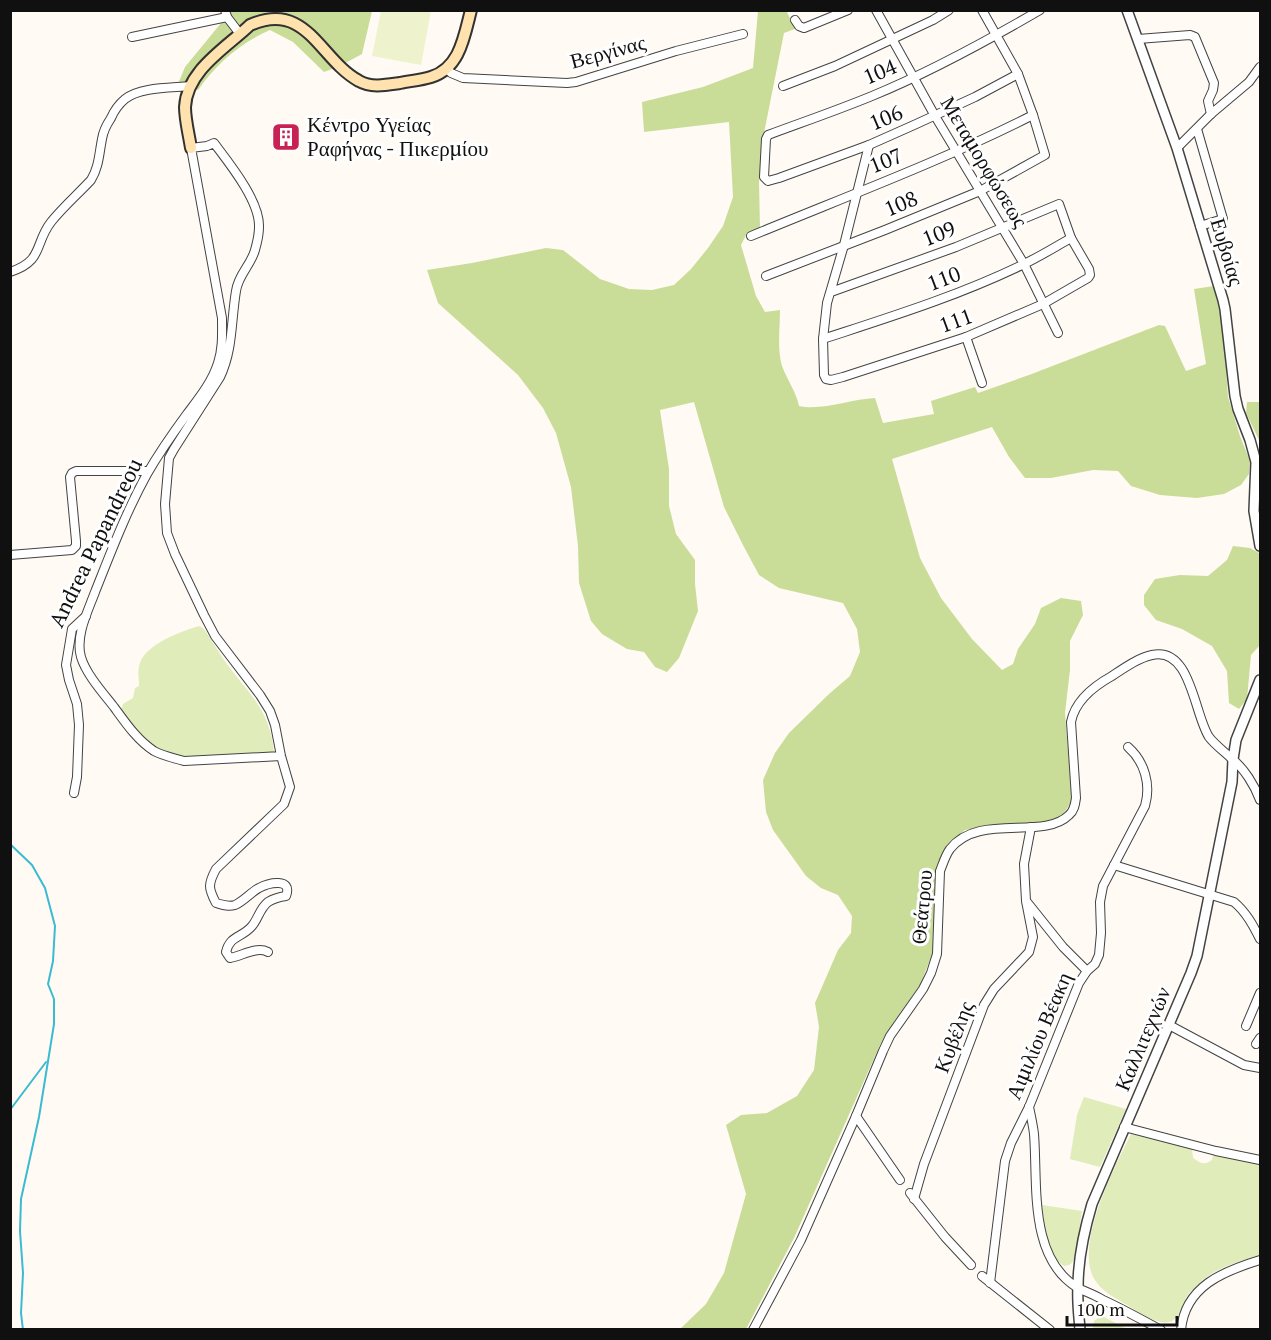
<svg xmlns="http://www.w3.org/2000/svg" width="1271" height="1340" font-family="'PT Serif',serif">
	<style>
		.green { fill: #e0ecba }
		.forest { fill: #c9dd99 }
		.pitch { fill: #eff3cd }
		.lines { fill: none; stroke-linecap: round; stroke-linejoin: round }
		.stream { stroke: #3abbd2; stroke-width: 2 }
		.minor-casing { stroke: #434343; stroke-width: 10 }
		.tertiary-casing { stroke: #434343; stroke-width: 12 }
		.secondary-casing { stroke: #323232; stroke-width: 14 }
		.minor { stroke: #fff; stroke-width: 8 }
		.tertiary { stroke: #fff; stroke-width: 9 }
		.secondary { stroke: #ffe2ae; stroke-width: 10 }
		.labels { text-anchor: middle; stroke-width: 6; stroke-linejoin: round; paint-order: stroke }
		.street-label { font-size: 21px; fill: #101010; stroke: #fff }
		.poi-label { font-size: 21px; fill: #101010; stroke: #fff; text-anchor: start }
	</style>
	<rect width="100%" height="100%" fill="#fffaf3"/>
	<g class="green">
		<path d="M 199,626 L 204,629 C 211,639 217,650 224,660 C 248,694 270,708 274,753 L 251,754 L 212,758 L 186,758 L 154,749 L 143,739 L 129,722 L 121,710 L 123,704 L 133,698 L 135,688 L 139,686 C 139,678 137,671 140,663 C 146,644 182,631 199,626 Z"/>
		<polygon points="1084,1097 1126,1109 1100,1167 1070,1159 1077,1115"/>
		<path d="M 1131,1134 L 1145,1136 L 1192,1149 L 1193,1158 C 1200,1163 1204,1166 1212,1160 L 1213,1155 L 1260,1163 L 1260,1255 C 1239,1262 1215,1267 1199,1284 C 1196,1287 1192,1290 1189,1293 C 1183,1302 1180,1320 1169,1322 C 1157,1325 1137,1311 1127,1305 C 1116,1298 1102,1292 1095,1280 C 1073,1247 1115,1166 1131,1134 Z"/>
		<path d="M 1042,1205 L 1082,1211 C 1080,1221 1077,1255 1073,1261 C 1070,1266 1068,1265 1064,1266 C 1046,1253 1045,1225 1042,1205 Z"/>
		<polygon points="1100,1317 1104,1317 1127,1329 1093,1329 1094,1321"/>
	</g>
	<g class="forest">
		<path d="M 786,10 L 795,29 L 784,33 L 764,133 L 759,182 L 760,228 L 747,233 L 741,245 L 756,296 L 765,312 L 780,310 C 780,329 777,348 782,366 C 787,380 796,391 799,406 C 822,411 851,399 875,398 L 883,423 L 934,414 L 931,401 L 975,387 L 978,393 L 1029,375 L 1159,325 L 1165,326 L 1186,371 L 1206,364 L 1194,289 L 1214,286 L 1223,321 L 1228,397 L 1240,436 L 1250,461 L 1249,474 L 1241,485 L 1224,494 L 1197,498 L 1160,495 L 1131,486 L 1118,471 L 1093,470 L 1051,478 L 1025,478 L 1009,457 L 992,427 L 892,459 L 920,558 L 941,598 L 972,639 L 1002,670 L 1013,664 L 1018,649 L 1035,624 L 1041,608 L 1061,598 L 1081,601 L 1083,615 L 1070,641 L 1070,670 L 1065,713 L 1072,799 C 1067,810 1063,816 1051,821 L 990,826 L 965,830 L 946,846 L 936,871 L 933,952 L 920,985 L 895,1020 L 880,1045 L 794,1238 L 746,1329 L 680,1329 L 706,1304 L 724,1273 L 746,1194 L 726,1125 L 741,1115 L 767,1113 L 797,1096 L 814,1070 L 819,1027 L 815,1003 L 838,950 L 851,933 L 852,916 L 838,895 L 821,888 L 806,876 L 773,830 L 766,812 L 763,780 L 775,753 L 789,733 L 829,694 L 850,676 L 860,652 L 857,629 L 843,603 L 779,588 L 759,575 L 744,547 L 724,507 L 694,402 L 660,410 L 669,469 L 669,506 L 676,534 L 695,560 L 695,584 L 698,611 L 679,658 L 667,672 L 655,667 L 644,652 L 627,649 L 602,634 L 591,621 L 579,583 L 578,546 L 571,487 L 556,433 L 543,408 L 518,375 L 438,303 L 427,270 L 472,263 L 546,248 L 563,250 L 600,279 L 629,289 L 652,290 L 674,285 L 691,269 L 708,248 L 723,226 L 733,197 L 729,122 L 644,132 L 642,102 L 703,87 L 753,68 L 758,11 Z"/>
		<path d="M 225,11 L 372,11 L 362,54 L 340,66 L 324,72 L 293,42 L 270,30 C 240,43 216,64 198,90 L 190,86 L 178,84 L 185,67 L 226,17 Z"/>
		<polygon points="1247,402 1260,402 1260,445 1259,440 1246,413"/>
		<polygon points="1233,546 1250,548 1259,553 1260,558 1260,645 1251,655 1247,699 1239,709 1229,703 1227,671 1212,646 1182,629 1156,620 1144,605 1144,595 1155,579 1180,575 1208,576 1227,560"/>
	</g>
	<polygon class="pitch" points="381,11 431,11 421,65 372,56"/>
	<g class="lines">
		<g class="stream">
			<polyline points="10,844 32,865 45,888 55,926 53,961 48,984 54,999 54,1024 39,1117 21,1199 20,1231 23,1273 21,1313 23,1330"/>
			<polyline points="10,1110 46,1062"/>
		</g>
		<g class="minor-casing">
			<g id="minor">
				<polyline points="225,10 227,17 240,34"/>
				<polyline points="876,10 935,116 1024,264 1058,333"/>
				<polyline points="795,20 799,26 804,28 848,10"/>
				<polyline points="132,37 227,17"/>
				<polyline points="1138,39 1190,35 1195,37 1214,83 1213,90 1208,101 1211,114"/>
				<polyline points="447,69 451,73 463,78 567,83 576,82 676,51 743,34"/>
				<path d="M 1018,74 L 975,97 L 914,125 L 869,145 L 779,178 L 768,181 L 764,177 L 766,139 L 768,135 C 803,122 838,110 872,96 C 930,72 985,42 1040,10"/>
				<polyline points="783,86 835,66 933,20 949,10"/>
				<polyline points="1197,129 1223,219 1200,226"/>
				<polyline points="1177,148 1211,114 1249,82 1260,67"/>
				<path d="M 751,236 C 845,197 942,161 1033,115"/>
				<path d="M 10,272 C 44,261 34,244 51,222 C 63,207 78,194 91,180 C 99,167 99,154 102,139 C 103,132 107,124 111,118 C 114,111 119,104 125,99 C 140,87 171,88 190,86"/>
				<polyline points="766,276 885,230 980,191 1045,155 1033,115 1018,74 982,10"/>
				<polyline points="831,292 956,247 1059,204 1071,238 1089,269 1090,275 1088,278 1043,304 966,337 843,377 831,380 826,379 824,375 823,339 827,303 844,245 869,145"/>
				<polyline points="966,337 982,383"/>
				<path d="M 823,339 C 890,317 958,296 1022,265 C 1039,257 1055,247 1071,238"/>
				<polyline points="10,555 72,550 76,546 76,541 70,477 72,473 76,471 148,471"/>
				<polyline points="74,793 77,777 79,725 77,704 69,680 66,665 72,629 86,616"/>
				<path d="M 1114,865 L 1234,902 C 1246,912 1253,925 1260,939"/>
				<polyline points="1027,902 1063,947 1087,971"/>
				<path d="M 268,952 C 256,946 242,956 230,958 L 226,952 C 230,935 242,938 252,926 C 258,919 260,908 268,902 C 273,899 279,897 286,896 C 293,877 268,883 259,888 C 251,892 244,901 235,905 C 228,907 223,905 216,903 C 208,888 208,884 216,869 L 284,804 L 290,787 L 281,756 L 275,725 L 270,711 L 260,695 L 215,636 L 204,615 L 175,554 L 167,533 L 165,504 L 169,458 L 174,449 L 220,377 C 233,350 231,321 236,291 C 238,275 251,265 255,250 C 257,243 259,234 259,227 C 260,201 229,163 214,143 L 207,146 L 191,148 L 222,318 C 222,333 223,348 218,363 C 212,382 199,398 187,414 C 173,433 159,453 147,474 C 126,512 111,552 95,592 C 88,611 75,636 81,657 C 86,674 103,693 114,707 C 125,722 137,740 154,751 C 163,756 174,758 184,761 L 281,756"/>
				<polyline points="1169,1025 1244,1065 1260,1068"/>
				<polyline points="1246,1026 1260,993"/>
				<polyline points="1256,1044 1260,1038"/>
				<path d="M 1029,1107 C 1031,1116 1033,1125 1034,1134 C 1038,1184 1028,1258 1078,1288 C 1086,1292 1095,1295 1103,1300 C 1123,1309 1142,1320 1161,1330"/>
				<polyline points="856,1116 900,1180"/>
				<polyline points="1124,1127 1216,1151 1260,1160"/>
				<polyline points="910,1193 945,1237 971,1265"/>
				<polyline points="914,1199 924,1164 984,1005 994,989 1029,952 1033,937 1026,901 1024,864 1031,827"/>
				<polyline points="982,1276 1050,1330"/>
				<path d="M 990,1283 L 1005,1161 L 1011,1143 L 1029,1107 L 1079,983 L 1087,971 L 1095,964 L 1099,955 L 1101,933 L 1100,902 L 1103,886 L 1145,806 C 1151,785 1145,762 1128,747"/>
				<path d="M 753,1330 L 801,1240 L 856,1116 L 883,1051 L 890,1036 L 923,989 L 931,973 L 937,954 L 940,871 C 943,864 945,856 950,849 C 979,812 1043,841 1069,815 C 1074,811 1075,805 1076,798 L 1071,722 C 1075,701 1094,686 1112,676 C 1124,668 1138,658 1152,655 C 1191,646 1194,714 1209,737 C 1215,745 1225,752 1232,759 C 1244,768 1255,786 1260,800"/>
				<path d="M 1181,1330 C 1185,1286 1224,1271 1260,1260"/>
			</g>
		</g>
		<g class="tertiary-casing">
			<g id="tertiary">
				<polyline points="1127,10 1177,148 1223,300 1225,309 1235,396 1238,409 1250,440 1256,462 1254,511 1260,546"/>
				<path d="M 1080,1330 C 1079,1316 1077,1301 1078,1287 C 1078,1259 1084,1231 1092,1204 L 1191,973 L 1197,956 L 1232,782 L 1233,759 L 1236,740 L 1260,680"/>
			</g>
		</g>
		<g class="secondary-casing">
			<path id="secondary" d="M 191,148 C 189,135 185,120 185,107 C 187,70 226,48 250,25 C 307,0 319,59 359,81 C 371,88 386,85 400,83 C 410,81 421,80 431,77 C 460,68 464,37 471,10"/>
		</g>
		<use href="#minor" class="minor"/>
		<use href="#tertiary" class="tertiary"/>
		<use href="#secondary" class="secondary"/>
	</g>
	<defs>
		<g id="building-square" transform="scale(1.5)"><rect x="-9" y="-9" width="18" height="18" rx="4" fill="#c72252" stroke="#fff"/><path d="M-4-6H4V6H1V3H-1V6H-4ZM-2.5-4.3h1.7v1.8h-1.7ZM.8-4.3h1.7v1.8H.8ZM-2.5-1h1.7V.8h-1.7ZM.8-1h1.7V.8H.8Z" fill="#fff"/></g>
	</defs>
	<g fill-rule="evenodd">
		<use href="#building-square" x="286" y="137"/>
	</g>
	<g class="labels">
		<g class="street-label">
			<text transform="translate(608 52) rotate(-15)" y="7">Βεργίνας</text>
			<text transform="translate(880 72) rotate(-23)" y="7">104</text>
			<text transform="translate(886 118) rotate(-23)" y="7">106</text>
			<text transform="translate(886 161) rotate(-22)" y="7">107</text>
			<text transform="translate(984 162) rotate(59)" y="7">Μεταμορφώσεως</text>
			<text transform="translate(901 204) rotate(-23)" y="7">108</text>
			<text transform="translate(939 234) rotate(-22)" y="7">109</text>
			<text transform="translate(1227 252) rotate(73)" y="7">Ευβοίας</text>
			<text transform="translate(944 279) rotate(-21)" y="7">110</text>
			<text transform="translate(956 321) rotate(-20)" y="7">111</text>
			<text transform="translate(96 543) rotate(-64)" y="7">Andrea Papandreou</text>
			<text transform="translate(922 907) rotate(-85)" y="7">Θεάτρου</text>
			<text transform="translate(1039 1036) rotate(-67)" y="7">Αιμιλίου Βέακη</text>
			<text transform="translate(954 1037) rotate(-69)" y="7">Κυβέλης</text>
			<text transform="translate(1143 1039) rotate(-67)" y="7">Καλλιτεχνών</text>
		</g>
		<g class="poi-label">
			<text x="307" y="132">Κέντρο Υγείας<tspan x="307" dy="24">Ραφήνας - Πικερμίου</tspan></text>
		</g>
	</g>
	<rect width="1271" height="1340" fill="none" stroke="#101010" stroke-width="24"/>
	<path d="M1067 1316v9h110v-9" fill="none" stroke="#101010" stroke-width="3"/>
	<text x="1076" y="1316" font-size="18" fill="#101010" stroke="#ffffff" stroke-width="4.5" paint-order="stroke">100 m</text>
</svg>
